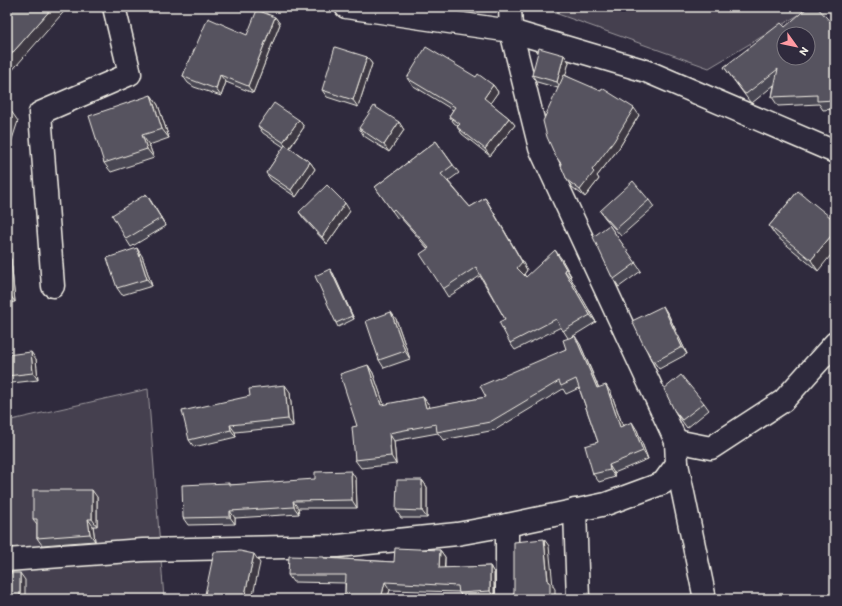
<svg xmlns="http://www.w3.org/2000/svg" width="842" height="606" font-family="Itim,sans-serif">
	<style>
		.green { fill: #454050; stroke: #9c989c }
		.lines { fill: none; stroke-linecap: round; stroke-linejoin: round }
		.street-casing { stroke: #f4f1e8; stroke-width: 25 }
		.secondary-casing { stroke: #f4f1e8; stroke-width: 25 }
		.street { stroke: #2f2a3d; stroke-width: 22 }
		.secondary { stroke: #2f2a3d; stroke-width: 22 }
		.wall { fill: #4a4752; stroke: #f4f1e8 }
		.shaded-wall { fill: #3c3942; stroke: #f4f1e8 }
		.building { fill: #56525f; stroke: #f4f1e8; fill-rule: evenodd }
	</style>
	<rect width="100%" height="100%" fill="#2f2a3d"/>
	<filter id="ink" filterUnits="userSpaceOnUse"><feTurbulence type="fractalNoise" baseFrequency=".025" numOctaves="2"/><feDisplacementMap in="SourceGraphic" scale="8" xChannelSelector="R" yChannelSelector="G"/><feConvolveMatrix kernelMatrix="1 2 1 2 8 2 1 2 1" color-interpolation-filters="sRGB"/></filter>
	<g filter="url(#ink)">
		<g class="green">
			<polygon points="566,7 812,7 709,68 555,13"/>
			<polygon points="148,389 164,599 7,599 7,421"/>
		</g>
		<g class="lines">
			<g class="street-casing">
				<g id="street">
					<polyline points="53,286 40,113 130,74 114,7"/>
					<polyline points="676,441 711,448 783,401 835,343"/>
					<polyline points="677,464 705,599"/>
					<polyline points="575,510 578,599"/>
					<polyline points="507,525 507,599"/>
					<polyline points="7,560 143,550 338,546 457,534 507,525 606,504 663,483 677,464 676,441 540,148 511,31 510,7"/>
				</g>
			</g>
			<g class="secondary-casing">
				<polyline id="secondary" points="346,7 511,31 646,71 835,152"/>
			</g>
			<use href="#street" class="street"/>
			<use href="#secondary" class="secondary"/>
		</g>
		<g class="wall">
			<polygon points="275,17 280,24 253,93 226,82 221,96 194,87 188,83 183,76 189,62 247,35"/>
			<polygon points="785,27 835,27 835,109 823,110 819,104 778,106 772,97 774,85 752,103 750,102 724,67"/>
			<polygon points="564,55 569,62 565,75 639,115 619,148 597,176 599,179 585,197 572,187 567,180 562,165 558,88 537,82 532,75"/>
			<polygon points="367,57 372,64 358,107 327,97 322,90"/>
			<polygon points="476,77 493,85 498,92 490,103 509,118 515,125 490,156 462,134 457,127 458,126 454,123 449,116 453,110 412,85 407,78"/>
			<polygon points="151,95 158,105 169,138 149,145 154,158 111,172 104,163"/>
			<polygon points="299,120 304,127 290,148 310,162 315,169 296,197 271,180 266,173 284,147 263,133 258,126"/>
			<polygon points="399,122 404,130 389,152 364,136 359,128"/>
			<polygon points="436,141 459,173 448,181 470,207 485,198 490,206 527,270 524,274 526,277 561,258 571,276 570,277 596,322 570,338 580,344 599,388 611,393 623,426 637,430 648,459 614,473 615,477 599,482 593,474 598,442 579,388 566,394 563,389 495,430 443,440 438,433 394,441 396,464 361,468 355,460 357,426 368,365 373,373 384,405 423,397 429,405 429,408 486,397 566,349 568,338 561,327 515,350 510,343 505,319 480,276 448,297 443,289 428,249 400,217 398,219 375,187"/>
			<polygon points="798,191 818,271 776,236 769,226"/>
			<polygon points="146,194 166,226 131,247 126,239"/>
			<polygon points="649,200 654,207 621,236 605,218 600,211"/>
			<polygon points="350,211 327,244 304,219 299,212"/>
			<polygon points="609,225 641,271 619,287 611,275"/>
			<polygon points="7,254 11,259 15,302 7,303"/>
			<polygon points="142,256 152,286 122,295 117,288"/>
			<polygon points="333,273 354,319 338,327 336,323"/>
			<polygon points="668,314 687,354 659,369 654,362"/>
			<polygon points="396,319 410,359 384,368 379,360"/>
			<polygon points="7,355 36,359 38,380 12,383 7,376"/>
			<polygon points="290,392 293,426 235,432 236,437 194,447 189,440"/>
			<polygon points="704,403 709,410 687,428 674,410"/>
			<polygon points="356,479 357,508 298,508 299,514 235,518 235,524 188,525 183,518 230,485"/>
			<polygon points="422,480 427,487 427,518 401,518 396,510"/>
			<polygon points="97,497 97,526 93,526 95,541 42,545 37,538 37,524 33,519"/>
			<polygon points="440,550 445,557 445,568 490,566 494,573 494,598 463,599 459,592 390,590 387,599 343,599 345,594 345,583 293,582 288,575 324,558 394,562"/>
		</g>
		<g class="shaded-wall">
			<polygon points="53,7 68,7 9,74 7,71 7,59"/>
			<polygon points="275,17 280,24 253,93 248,86"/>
			<polygon points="564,55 569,62 562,89 557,82"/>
			<polygon points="367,57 372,64 358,107 353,100"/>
			<polygon points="220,75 226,82 221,96 216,89"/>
			<polygon points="493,85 498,92 489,105 484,98"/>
			<polygon points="151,95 158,105 169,138 162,129"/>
			<polygon points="634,108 639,115 619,148 597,176 599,179 585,197 580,190 592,170"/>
			<polygon points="11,111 18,121 7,155 7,123"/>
			<polygon points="509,118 515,125 490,156 485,149"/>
			<polygon points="299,120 304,127 288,150 283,142"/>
			<polygon points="399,122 404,130 389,152 384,145"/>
			<polygon points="142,135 149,145 154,158 147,149"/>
			<polygon points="310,162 315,169 296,197 291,190"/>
			<polygon points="146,194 151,201 166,226"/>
			<polygon points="485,198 490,206 527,270 523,276 517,268"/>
			<polygon points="345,203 350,211 327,244 322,237"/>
			<polygon points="835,231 835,250 818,271 811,260"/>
			<polygon points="137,248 142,256 152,286 147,279"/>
			<polygon points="555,250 561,258 571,276 566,269"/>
			<polygon points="7,254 11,259 15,302 10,295 7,266"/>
			<polygon points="330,269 333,273 354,319 352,316"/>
			<polygon points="564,270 570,277 596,322 590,315"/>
			<polygon points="663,306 668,314 687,354 682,347"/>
			<polygon points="391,312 396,319 410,359 405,351"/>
			<polygon points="575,336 580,344 602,396 597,388"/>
			<polygon points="31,352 36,359 38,380 33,373"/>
			<polygon points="368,365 373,373 387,413 381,405"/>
			<polygon points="285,385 290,392 293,426 288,419"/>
			<polygon points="606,385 611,393 626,435 620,427"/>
			<polygon points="423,397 429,405 431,416 426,408"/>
			<polygon points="632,422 637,430 648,459 643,451"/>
			<polygon points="230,425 235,432 236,437 231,430"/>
			<polygon points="389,433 394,441 396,464 391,456"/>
			<polygon points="609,465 614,473 615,477 610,470"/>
			<polygon points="351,471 356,479 357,508 352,500"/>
			<polygon points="422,480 427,487 427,518 422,511"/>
			<polygon points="92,490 97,497 97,526 92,519"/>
			<polygon points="293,501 298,508 299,514 294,507"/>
			<polygon points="230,511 235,518 235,524 230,517"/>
			<polygon points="88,519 93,526 95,541 90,534"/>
			<polygon points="544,539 549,546 553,586 555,589 555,599 550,599"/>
			<polygon points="440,550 445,557 444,576 439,568"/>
			<polygon points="254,554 260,563 252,599 244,599"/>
			<polygon points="490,566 494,573 494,598 490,591"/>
			<polygon points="20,573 25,580 25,599 20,599"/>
			<polygon points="385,582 390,590 387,599 381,599"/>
		</g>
		<g class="building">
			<polygon points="7,7 53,7 7,59"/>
			<path d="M 808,7 L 817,7 L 835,27 L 835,100 L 817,101 L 817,95 L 772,97 L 778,69 L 746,94 L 744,93 L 724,67 L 781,23 L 785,27 ZM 784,34 L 808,34 L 808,58 L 784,58 Z"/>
			<polygon points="257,10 275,17 248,86 220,75 216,89 189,79 183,76 188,62 189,62 208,18 247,35"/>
			<polygon points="335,47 367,57 353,100 322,90"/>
			<polygon points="426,47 476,77 478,74 493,85 484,98 509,118 485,149 457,127 460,124 449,116 455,107 407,78"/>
			<polygon points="539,48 564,55 557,82 532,75"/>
			<polygon points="564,75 601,91 602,88 634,108 614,141 592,170 594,172 580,190 567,180 561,166 562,165 555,155 547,137 543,121"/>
			<polygon points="151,95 162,129 142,135 147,149 104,163 89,116"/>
			<polygon points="274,103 299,120 283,142 258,126"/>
			<polygon points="374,106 399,122 384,145 359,128"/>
			<polygon points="7,109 11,111 7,123"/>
			<polygon points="436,141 453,165 441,174 470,207 485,198 522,262 517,268 526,277 555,250 566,269 564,270 590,315 563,331 556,319 510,343 499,322 505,319 476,267 443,289 420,254 429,248 394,209 392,211 375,187"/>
			<polygon points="285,145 310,162 291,190 266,173"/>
			<polygon points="633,181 649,200 616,229 600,211"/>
			<polygon points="327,185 345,203 322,237 299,212"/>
			<polygon points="798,191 835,221 835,231 811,260 769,226"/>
			<polygon points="146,194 161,218 126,239 112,215"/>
			<polygon points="609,225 636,263 614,279 611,275 593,237"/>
			<polygon points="137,248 147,279 117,288 107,258"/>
			<polygon points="7,266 10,295 7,296"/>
			<polygon points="330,269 352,316 336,323 315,276"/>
			<polygon points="663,306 682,347 654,362 644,346 632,321"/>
			<polygon points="391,312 405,351 379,360 366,321"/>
			<polygon points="575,336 597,388 606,385 620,427 632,422 643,451 609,465 610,470 593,474 585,446 598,442 576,379 561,386 559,381 490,422 437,432 436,424 389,433 391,456 355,460 352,427 357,426 340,374 368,365 381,405 423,397 426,408 486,397 480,386 566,349 563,340"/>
			<polygon points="31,352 33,373 7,376 7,355"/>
			<polygon points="681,375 704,403 682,420 674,410 664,389"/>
			<polygon points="285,385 288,419 230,425 231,430 189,440 182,411 250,396 249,389"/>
			<polygon points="351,471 352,500 293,501 294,507 230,511 230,517 183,518 182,485 229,483 229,485 315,479 315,472"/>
			<polygon points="397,480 422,480 422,511 396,510"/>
			<polygon points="33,490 92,490 92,519 88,519 90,534 37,538 37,519 33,519"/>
			<polygon points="544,539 548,582 550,582 550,599 512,599 513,598 514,592 514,542"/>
			<polygon points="395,548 440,550 439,568 490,566 490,591 459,593 458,586 385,582 381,599 343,599 345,594 346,575 288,575 289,556 324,557 324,558 394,562"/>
			<polygon points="240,551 254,554 244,599 204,599 214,552"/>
			<rect x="7" y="573" width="13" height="26"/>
		</g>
	</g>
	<rect width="842" height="606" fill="none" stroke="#2f2a3d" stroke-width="24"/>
	<rect x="12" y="12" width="818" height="582" fill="none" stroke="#f4f1e8" stroke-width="1.5" filter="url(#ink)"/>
	<g transform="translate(796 46) rotate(123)"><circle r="19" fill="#2f2a3d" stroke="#7e7a81"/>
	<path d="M0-3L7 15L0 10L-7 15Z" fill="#ff9aa2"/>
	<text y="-6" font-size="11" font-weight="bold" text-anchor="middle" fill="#f4f1e8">N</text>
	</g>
</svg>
